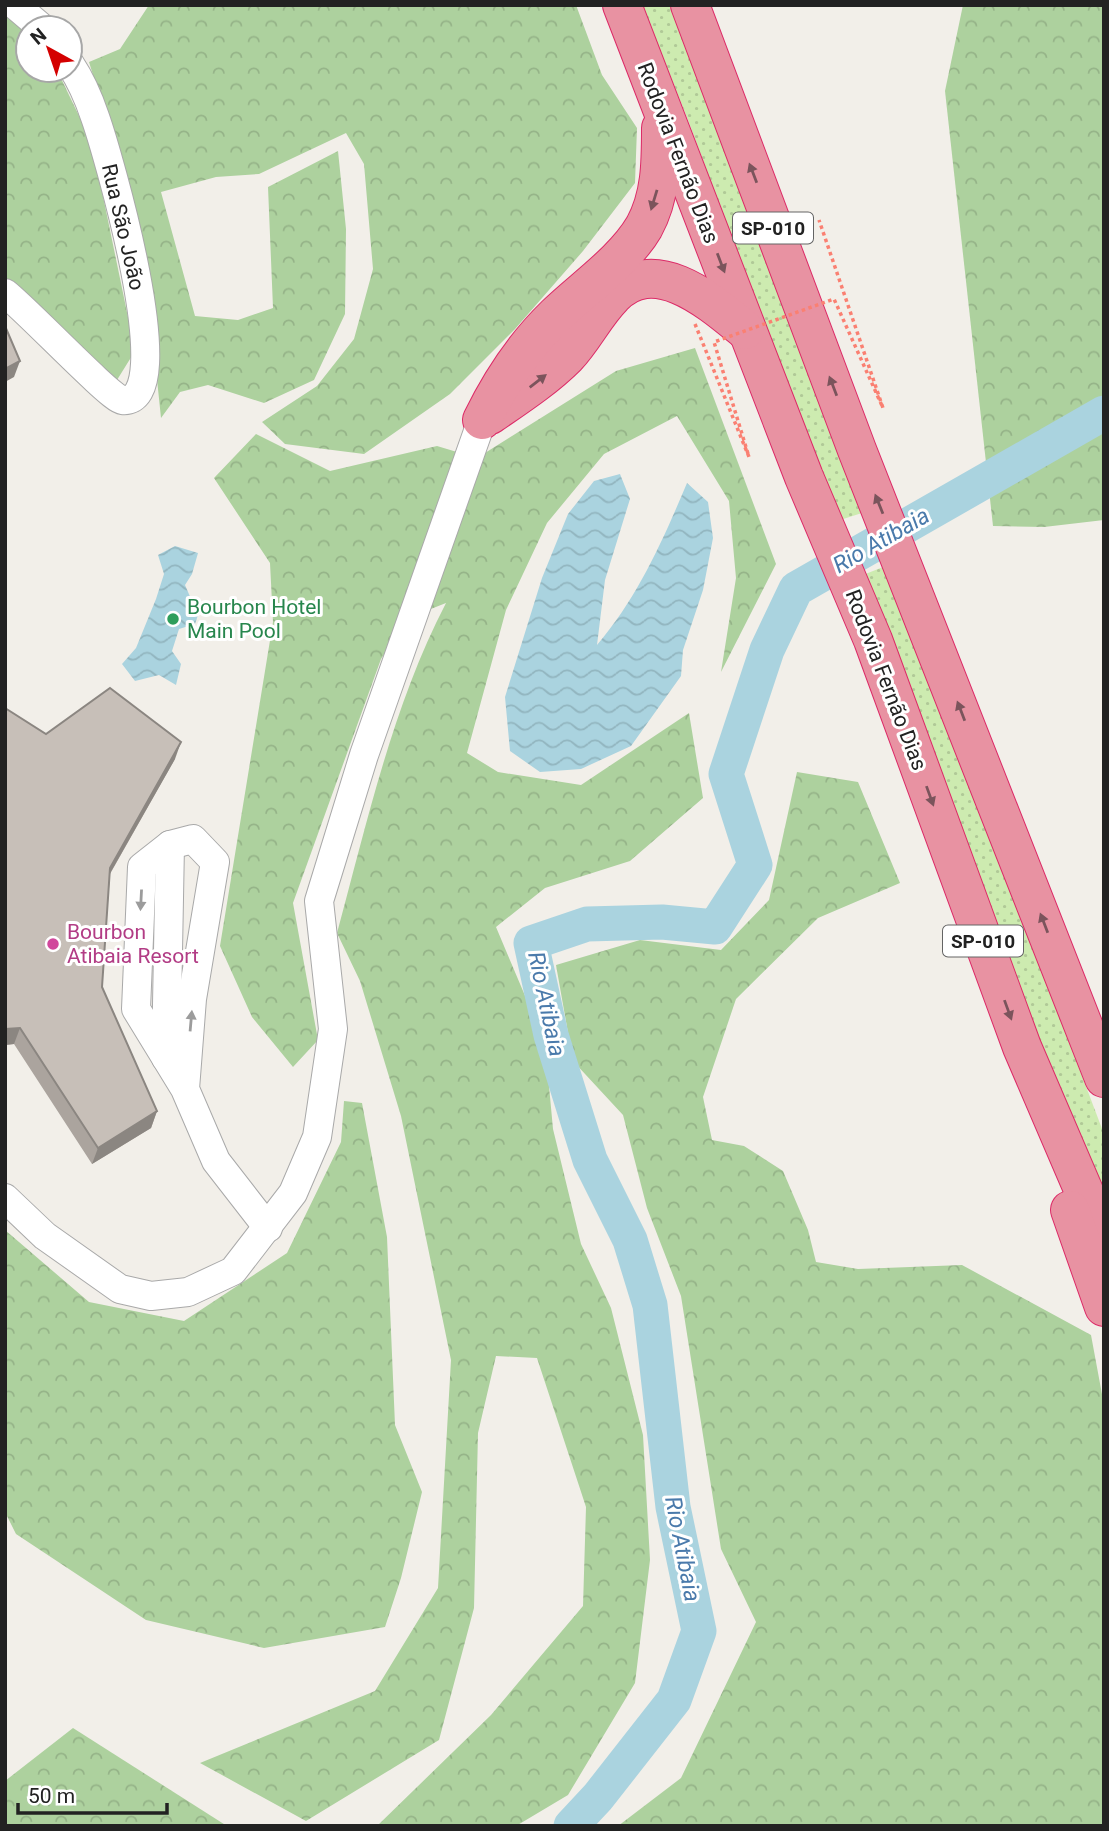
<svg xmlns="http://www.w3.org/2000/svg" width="1109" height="1831" font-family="Roboto,sans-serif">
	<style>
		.grass { fill: url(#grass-dots) }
		.forest { fill: url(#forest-crowns) }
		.water { fill: url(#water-waves) }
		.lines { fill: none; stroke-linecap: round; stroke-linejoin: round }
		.river { stroke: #aad3df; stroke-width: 35 }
		.minor-casing { stroke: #a9a9a9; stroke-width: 30 }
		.highway-casing { stroke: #dc2a67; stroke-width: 40 }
		.minor { stroke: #fff; stroke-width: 28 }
		.highway { stroke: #e892a2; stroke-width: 38 }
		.path-bridge { stroke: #fa8072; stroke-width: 3.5; stroke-dasharray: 3.5 3.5; stroke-linecap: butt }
		.wall { fill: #aba49e }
		.shaded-wall { fill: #8b8681 }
		.building { fill: #c7bfb8; stroke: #8b8681; stroke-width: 2 }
		.oneway { fill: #7b545c }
		.oneway2 { fill: #9c9c9c }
		.leisure-dot { fill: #2e9e5b; stroke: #fff; stroke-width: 2.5 }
		.hotel-dot { fill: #d1479c; stroke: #fff; stroke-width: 2.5 }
		.labels { text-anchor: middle; stroke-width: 6; stroke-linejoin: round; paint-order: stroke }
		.shield { fill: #fff; stroke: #646464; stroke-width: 2 }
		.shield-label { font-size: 19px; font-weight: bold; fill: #222 }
		.street-label { font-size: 21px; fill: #222; stroke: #fff }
		.leisure-label { font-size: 21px; fill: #27864d; stroke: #fff; text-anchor: start }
		.hotel-label { font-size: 21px; fill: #b23c85; stroke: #fff; text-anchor: start }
		.water-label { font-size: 23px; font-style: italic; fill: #4a7aab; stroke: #fff }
	</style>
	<defs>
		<pattern id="grass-dots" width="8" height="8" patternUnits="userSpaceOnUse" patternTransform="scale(1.75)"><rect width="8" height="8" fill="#cdebb0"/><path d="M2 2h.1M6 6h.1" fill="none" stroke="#b0c997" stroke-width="1.8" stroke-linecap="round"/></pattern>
		<pattern id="forest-crowns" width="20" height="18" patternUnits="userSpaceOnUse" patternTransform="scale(1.75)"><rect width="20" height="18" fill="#add19e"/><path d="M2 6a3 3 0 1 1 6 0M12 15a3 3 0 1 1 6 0" fill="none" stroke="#95b388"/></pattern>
		<pattern id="water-waves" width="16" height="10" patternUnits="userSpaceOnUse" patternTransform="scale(1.75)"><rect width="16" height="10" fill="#aad3df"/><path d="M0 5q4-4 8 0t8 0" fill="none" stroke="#92b5bf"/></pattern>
	</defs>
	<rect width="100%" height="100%" fill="#f2efe9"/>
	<g class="grass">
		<polygon points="642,5 675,5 862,513 837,521 688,120"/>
		<polygon points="883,567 1001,862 1104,1134 1104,1215 858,577"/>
	</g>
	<g class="forest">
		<polygon points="149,5 576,5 602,75 637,128 635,183 583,251 515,329 450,394 364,454 285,444 262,422 317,386 354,339 373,269 364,164 346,133 259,174 216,177 161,192 195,316 238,320 273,308 268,187 338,151 346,229 345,314 314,380 264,403 208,385 180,392 161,418 155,360 108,123 89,62 120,49"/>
		<polygon points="963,5 1104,5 1104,520 1044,527 993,526 945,91"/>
		<polygon points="5,15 28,35 28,70 57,70 92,143 135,351 117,380 5,280"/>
		<path d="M 695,348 L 776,564 L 721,672 L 736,578 L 729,501 L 677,416 L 604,454 L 547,523 L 506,610 L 467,753 L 498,772 L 581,785 L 689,713 L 703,798 L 630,861 L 545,888 L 496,927 L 545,1043 L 553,1129 L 581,1244 L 611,1308 L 643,1435 L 650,1560 L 635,1683 L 568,1795 L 516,1826 L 377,1826 L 491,1715 L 583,1606 L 586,1507 L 537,1358 L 496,1356 L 478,1433 L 474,1608 L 439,1740 L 306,1821 L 200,1763 L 375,1691 L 438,1588 L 451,1360 L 401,1116 L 360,981 L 337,933 C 367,822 393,705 446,603 L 408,618 L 381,659 L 293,903 L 318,1040 L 293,1067 L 252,1017 L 220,946 L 273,622 L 270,563 L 214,478 L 256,434 L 330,471 L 437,446 L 477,458 L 616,371 Z"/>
		<polygon points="797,772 858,782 900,883 818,918 736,999 703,1097 712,1140 744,1146 783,1171 808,1230 816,1262 858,1269 962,1265 1091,1335 1104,1405 1104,1826 618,1826 681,1778 756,1622 721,1549 681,1296 647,1208 623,1115 573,1061 556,965 640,940 721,950 769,900"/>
		<polygon points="344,1101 362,1103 387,1237 395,1425 422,1492 401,1578 385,1627 264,1648 146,1620 16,1534 5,1512 5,1230 89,1302 184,1321 287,1253 341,1142"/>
		<polygon points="73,1728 227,1826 5,1826 5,1781"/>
	</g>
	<g class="water">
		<path d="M 620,474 L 630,499 L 605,580 L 597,645 C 638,597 663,540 687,483 L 708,502 L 713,538 L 703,590 L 683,650 L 681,676 L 631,746 L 581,769 L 540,772 L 510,751 L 505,697 L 542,578 L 568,514 L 594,481 Z"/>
		<polygon points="175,546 198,553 192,574 185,585 198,615 195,624 179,629 172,651 181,664 176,685 159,675 135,681 122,664 136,648 156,599 164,574 158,555"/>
	</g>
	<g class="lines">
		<polyline class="river" points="571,1826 598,1797 674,1700 699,1631 673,1507 650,1305 630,1240 590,1160 551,1035 531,943 587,924 662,922 715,927 755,865 726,774 767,650 796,589 1104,413"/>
		<g class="minor-casing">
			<g id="minor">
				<polyline points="15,5 42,28"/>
				<path d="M 5,293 C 25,308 111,399 122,400 C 183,407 106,148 95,117 C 89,99 80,79 70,64"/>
				<polyline points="166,1058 170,845"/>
				<polyline points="185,1089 192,999 215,862 193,839 170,845 142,867 136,1009 185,1089 216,1161 268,1228"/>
				<polyline points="5,1198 45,1236 120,1289 151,1296 188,1292 233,1271 293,1193 317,1137 333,1029 319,901 364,755 482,420"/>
			</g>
		</g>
		<g class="highway-casing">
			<g id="highway">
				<polyline points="622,5 804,477 873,640 1022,1047 1104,1238"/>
				<polyline points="690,5 857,450 1104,1078"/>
				<path d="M 490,415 C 516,397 544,379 567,356 C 584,338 595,314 613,296 C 655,252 712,303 745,330"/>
				<path d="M 482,420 C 501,381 525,345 556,315 C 584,288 624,261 644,227 C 661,196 661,163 661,128"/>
				<polyline points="1070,1210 1104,1307"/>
			</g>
		</g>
		<use href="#minor" class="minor"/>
		<use href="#highway" class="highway"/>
		<polyline class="path-bridge" points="695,324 749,457 714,342 834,299 883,408 819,220"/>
	</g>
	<polygon class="wall" points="5,708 46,734 175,759 110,874 102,987 157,1111 151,1128 92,1164 14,1044 5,1045"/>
	<g class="shaded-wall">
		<polygon points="20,361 14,377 5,382 5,369"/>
		<polygon points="181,742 175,759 104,884 110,868"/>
		<polygon points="20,1028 14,1044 5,1045 5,1029"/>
		<polygon points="157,1111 151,1128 92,1164 98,1148"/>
	</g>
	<g class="building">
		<polygon points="5,326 20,361 5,369"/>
		<polygon points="110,688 181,742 110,868 102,987 157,1111 98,1148 20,1028 5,1029 5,708 46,734"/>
	</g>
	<defs><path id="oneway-solid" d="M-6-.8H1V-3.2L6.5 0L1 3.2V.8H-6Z" transform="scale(1.75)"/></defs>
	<g class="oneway">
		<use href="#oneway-solid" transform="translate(753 173) rotate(-111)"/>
		<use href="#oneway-solid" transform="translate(654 200) rotate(107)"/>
		<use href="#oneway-solid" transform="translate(721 263) rotate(69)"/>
		<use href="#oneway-solid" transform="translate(538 381) rotate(-38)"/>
		<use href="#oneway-solid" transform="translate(833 386) rotate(-111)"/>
		<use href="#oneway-solid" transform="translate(879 504) rotate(-112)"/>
		<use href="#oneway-solid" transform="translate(961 711) rotate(-111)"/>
		<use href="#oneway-solid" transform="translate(930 796) rotate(70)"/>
		<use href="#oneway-solid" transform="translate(1044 923) rotate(-111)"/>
		<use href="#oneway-solid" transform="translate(1008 1010) rotate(70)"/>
	</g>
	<g class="oneway2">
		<use href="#oneway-solid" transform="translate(141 900) rotate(93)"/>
		<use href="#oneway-solid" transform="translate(191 1021) rotate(-85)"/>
	</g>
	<circle class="leisure-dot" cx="173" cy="619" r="7"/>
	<circle class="hotel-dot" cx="53" cy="944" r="7"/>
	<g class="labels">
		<g class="shield">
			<rect x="733" y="212.5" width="80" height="31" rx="5"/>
			<rect x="943" y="925.5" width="80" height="31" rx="5"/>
		</g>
		<g class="shield-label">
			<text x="773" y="235">SP-010</text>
			<text x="983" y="948">SP-010</text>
		</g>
		<g class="street-label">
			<text transform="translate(678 153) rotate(69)" y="7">Rodovia Fernão Dias</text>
			<text transform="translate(123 227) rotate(77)" y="7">Rua São João</text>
			<text transform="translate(886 680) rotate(69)" y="7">Rodovia Fernão Dias</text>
		</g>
		<g class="leisure-label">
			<text x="187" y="614">Bourbon Hotel<tspan x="187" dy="24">Main Pool</tspan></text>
		</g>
		<g class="hotel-label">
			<text x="67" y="939">Bourbon<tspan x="67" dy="24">Atibaia Resort</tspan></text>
		</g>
		<g class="water-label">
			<text transform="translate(881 540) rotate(-30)" y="8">Rio Atibaia</text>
			<text transform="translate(547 1004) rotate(78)" y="8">Rio Atibaia</text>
			<text transform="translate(683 1549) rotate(79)" y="8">Rio Atibaia</text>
		</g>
	</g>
	<rect width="1109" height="1831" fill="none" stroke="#222222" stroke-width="14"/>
	<g transform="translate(49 49) rotate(320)"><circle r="33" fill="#ffffff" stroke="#a7a7a7" stroke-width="2"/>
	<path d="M0-5L12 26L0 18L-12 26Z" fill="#d40000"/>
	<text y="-10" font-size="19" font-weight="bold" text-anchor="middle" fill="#222222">N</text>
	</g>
	<path d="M18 1803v10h149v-10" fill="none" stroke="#222222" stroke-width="3.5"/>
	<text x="28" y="1803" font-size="21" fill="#222222" stroke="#ffffff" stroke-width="5" paint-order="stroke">50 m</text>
</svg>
